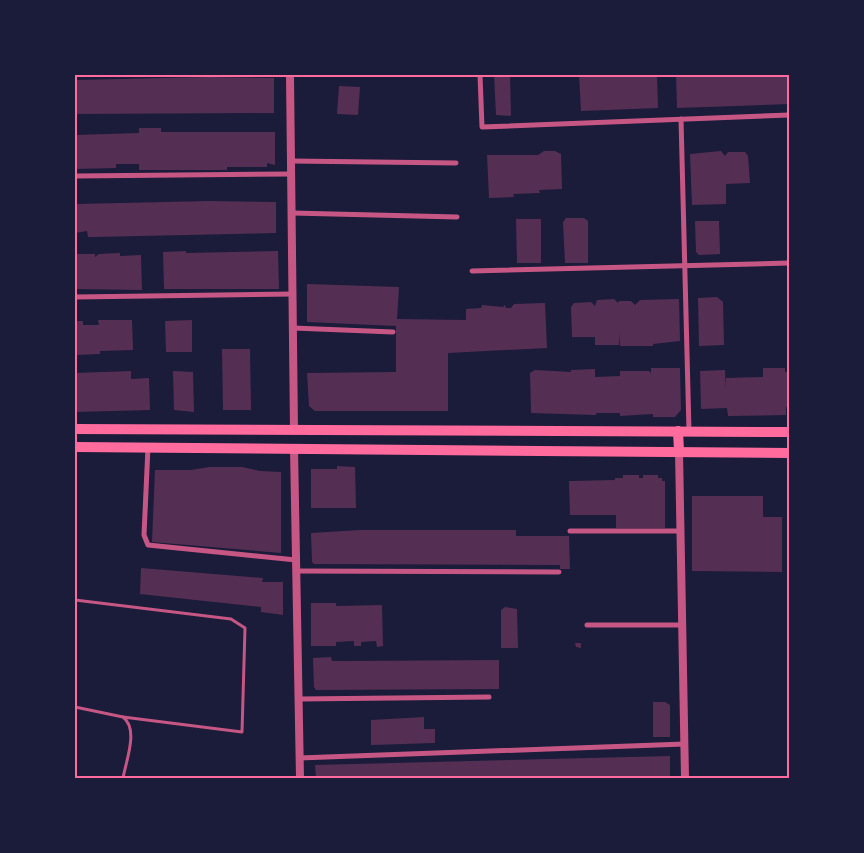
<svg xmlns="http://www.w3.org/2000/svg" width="864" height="853" font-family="Figtree,sans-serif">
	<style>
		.building { fill: #542f53 }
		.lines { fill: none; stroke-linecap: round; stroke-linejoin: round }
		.service { stroke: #c65784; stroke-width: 3 }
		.minor { stroke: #c65784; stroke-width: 5 }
		.tertiary { stroke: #c65784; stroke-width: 8 }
		.primary { stroke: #ff6b9d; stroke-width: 10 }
		.neatline { fill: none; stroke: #ff6b9d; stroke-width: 2 }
	</style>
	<rect width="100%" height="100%" fill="#1b1b3a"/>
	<g class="building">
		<polygon points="494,75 510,75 511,115 510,116 496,115"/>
		<polygon points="579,75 657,75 658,108 581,111"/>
		<polygon points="676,75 789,75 789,104 677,108"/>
		<polygon points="210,77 274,78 274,113 75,114 75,80"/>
		<polygon points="339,86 360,87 358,115 337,114"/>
		<polygon points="139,128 161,128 161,132 275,132 275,165 267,163 267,167 227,167 227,170 139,170 139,164 116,164 116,168 75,169 75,135 139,133"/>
		<polygon points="544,151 555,151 561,154 562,189 539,190 540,193 513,194 514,197 489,198 487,155 538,155"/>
		<polygon points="721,151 725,156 728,152 745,152 748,156 750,183 726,184 726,204 692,205 690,154"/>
		<polygon points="209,201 276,202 276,233 94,237 88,237 87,231 75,233 77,204"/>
		<polygon points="566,218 584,218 588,221 588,263 565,263 563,222"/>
		<polygon points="516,219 541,219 541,263 517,263"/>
		<polygon points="695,221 719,221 720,254 699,255 696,252"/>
		<polygon points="186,251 186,253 278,251 279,289 164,289 163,252"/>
		<polygon points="120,253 120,256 141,255 142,290 75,289 75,254 95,254 95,257 99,254"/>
		<polygon points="307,284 399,287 397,319 466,320 466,309 481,308 482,305 503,307 505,305 506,308 511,308 514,304 545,303 547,348 448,353 448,411 315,411 309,406 307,373 396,372 396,326 307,322"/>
		<polygon points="717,297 723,302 724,345 699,346 698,298"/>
		<polygon points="614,299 618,303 619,301 631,301 635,305 640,300 679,299 680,341 653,344 653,346 620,346 619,333 619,345 595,345 595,337 572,337 571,307 574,303 591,302 595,306 597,300"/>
		<polygon points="98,320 132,320 133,350 100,351 100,354 75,355 75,321 83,321 83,325 99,325"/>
		<polygon points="192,320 192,352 166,352 165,321"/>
		<polygon points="222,349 250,349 251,410 223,410"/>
		<polygon points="651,368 680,368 681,410 675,417 653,417 653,414 620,416 620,413 596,413 596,415 531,413 530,373 535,370 571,372 571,370 595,369 595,377 620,376 620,371 649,371 651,373"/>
		<polygon points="763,368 785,368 785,372 789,372 789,407 786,407 786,415 728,416 727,408 701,409 700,371 725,370 726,390 726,378 763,377"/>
		<polygon points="131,371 131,379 149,378 150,410 75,412 75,373"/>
		<polygon points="173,371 193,372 194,412 174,410"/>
		<polygon points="337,466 355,467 356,508 311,508 311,469 337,469"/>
		<polygon points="209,467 242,467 260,471 281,472 281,553 152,542 155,470 191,470"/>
		<polygon points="623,475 639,475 639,478 643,478 643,475 658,475 658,478 662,478 662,481 665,481 665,528 616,528 616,515 570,515 569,481 615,480 615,478 623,478"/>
		<polygon points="692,496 763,496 763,517 782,517 782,572 692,571"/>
		<polygon points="360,530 516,530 516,536 569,536 570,569 560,569 560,565 314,564 312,562 311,533"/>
		<polygon points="141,568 263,578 262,582 283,582 283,615 261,612 261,607 140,594"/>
		<polygon points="311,603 336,603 336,606 382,605 383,646 377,647 376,641 361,642 361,646 354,646 354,641 336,642 336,646 311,646"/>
		<polygon points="505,607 517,609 518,648 501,648 501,610"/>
		<polygon points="575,643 581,643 581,648 576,647"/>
		<polygon points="331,657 332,661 344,661 499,660 499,689 316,690 314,687 313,658"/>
		<polygon points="653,702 665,702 670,705 670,737 653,737"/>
		<polygon points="424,717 424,729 435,729 435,743 371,745 371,720"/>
		<polygon points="670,756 670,778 316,778 315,765"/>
	</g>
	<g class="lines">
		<g class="service">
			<polyline points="75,600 231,619 245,628 242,732 123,717"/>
			<path d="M 75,707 L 123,717 C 139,729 126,761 123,778"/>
		</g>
		<g class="minor">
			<polyline points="480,75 482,127 789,115"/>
			<polyline points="681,119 689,431"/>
			<polyline points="291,161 456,163"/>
			<polyline points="75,176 291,174"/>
			<polyline points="292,213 457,217"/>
			<polyline points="472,271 789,263"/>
			<polyline points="75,297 293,294"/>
			<polyline points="293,328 393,332"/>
			<polyline points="148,447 144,535 148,545 296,560"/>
			<polyline points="570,531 680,531"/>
			<polyline points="296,571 559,572"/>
			<polyline points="587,625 682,625"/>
			<polyline points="299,699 489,697"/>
			<polyline points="299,758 684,744"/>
		</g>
		<g class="tertiary">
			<polyline points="290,75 294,429"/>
			<polyline points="294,448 300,778"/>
			<polyline points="679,451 685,778"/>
		</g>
		<g class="primary">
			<polyline points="75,429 789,432"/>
			<polyline points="678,431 679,451"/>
			<polyline points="75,447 789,453"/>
		</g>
	</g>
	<rect width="864" height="853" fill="none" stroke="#1b1b3a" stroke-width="152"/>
	<rect x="76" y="76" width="712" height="701" class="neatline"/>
</svg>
